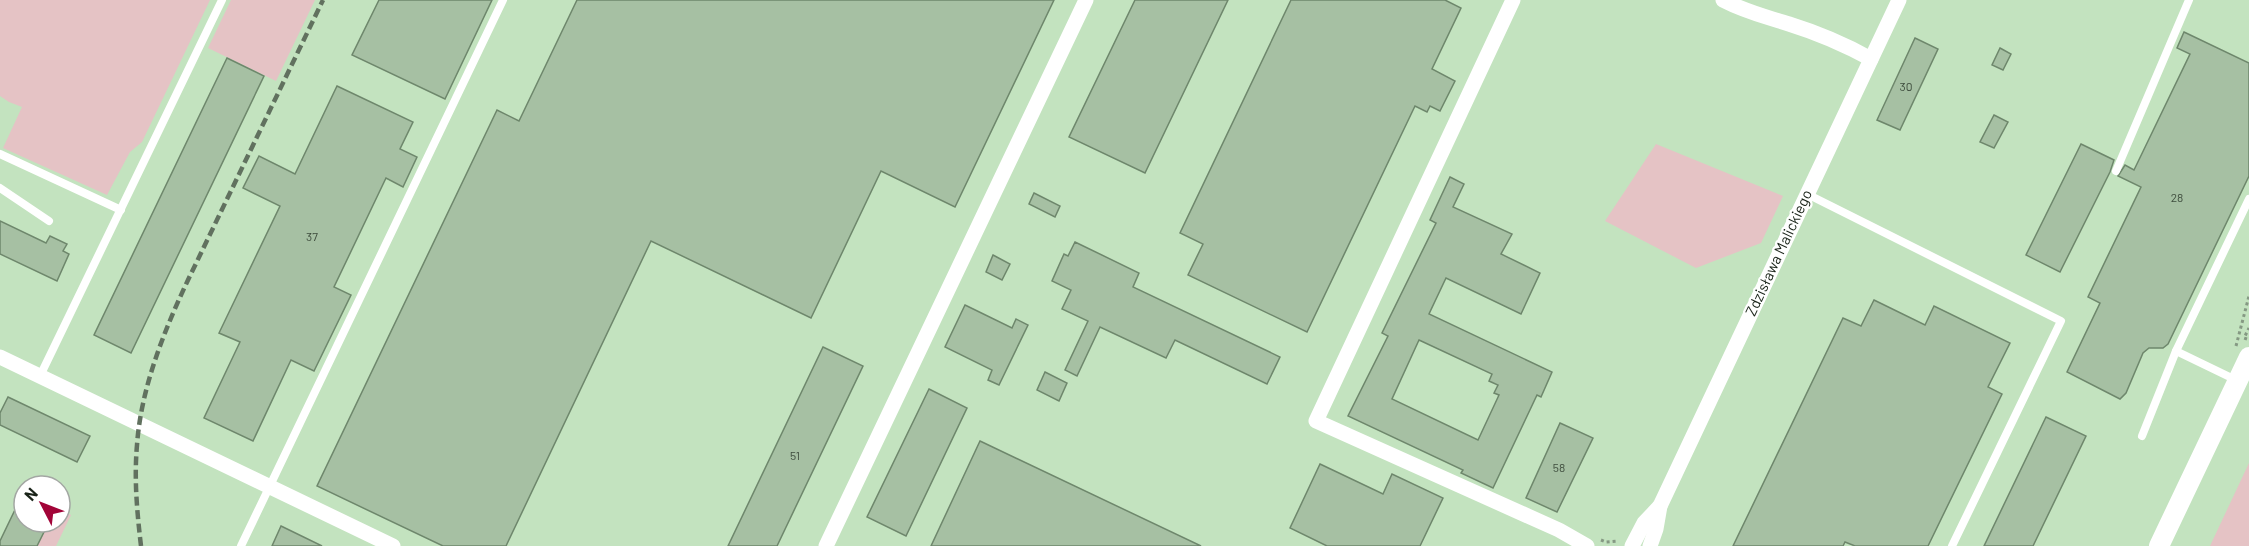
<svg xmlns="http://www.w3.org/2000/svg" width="2249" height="546" font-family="Barlow,sans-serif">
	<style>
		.built { fill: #c3e3bf; fill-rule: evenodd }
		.green { fill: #e5c3c5 }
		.building { fill: #a6c0a3; stroke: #6e876c; stroke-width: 1.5; fill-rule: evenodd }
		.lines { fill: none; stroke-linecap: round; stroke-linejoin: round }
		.path { stroke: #859983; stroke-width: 3; stroke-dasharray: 3 3; stroke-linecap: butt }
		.service { stroke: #fff; stroke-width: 8 }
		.minor { stroke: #fff; stroke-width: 15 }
		.tertiary { stroke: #fff; stroke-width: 20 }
		.rail { stroke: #61715f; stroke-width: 4.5; stroke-dasharray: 9 4.5; stroke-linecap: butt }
		.labels { text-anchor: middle; stroke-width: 4.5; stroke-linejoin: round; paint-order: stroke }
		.number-label { font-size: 12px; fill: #3d4b3c }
		.street-label { font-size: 15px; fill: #1a2419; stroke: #fff }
	</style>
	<rect width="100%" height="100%" fill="#d2edd0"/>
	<path class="built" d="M 0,0 L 2249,0 L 2249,546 L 0,546 ZM 24,486 L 60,486 L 60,522 L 24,522 Z"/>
	<g class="green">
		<polygon points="0,0 210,0 142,142 130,152 107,195 3,148 22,107 9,102 0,96"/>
		<polygon points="231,0 315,0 276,81 208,48"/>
		<polygon points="1656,144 1783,196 1761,243 1696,268 1605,221"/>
		<polygon points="2249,463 2249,546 2210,546"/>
		<polygon points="60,510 71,515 56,546 37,546 49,522 60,522"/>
	</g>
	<g class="building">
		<polygon points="379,0 492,0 445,99 352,55"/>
		<polygon points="577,0 1054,0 955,207 881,171 811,318 651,241 506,546 443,546 317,486 497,110 519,121"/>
		<polygon points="1135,0 1228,0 1145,173 1069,137"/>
		<polygon points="1291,0 1445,0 1461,8 1432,69 1455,81 1440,111 1430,106 1427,112 1415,106 1307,332 1188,275 1203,244 1180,233"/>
		<polygon points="2184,32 2249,63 2249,176 2168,344 2163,348 2149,348 2143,353 2126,393 2120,399 2067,372 2100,303 2088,297 2141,187 2118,176 2125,165 2134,170 2190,54 2177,48"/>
		<polygon points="1915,38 1938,49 1900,130 1877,120"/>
		<polygon points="2000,48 2011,54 2003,70 1992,65"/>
		<polygon points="227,58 264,76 131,353 94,335"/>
		<polygon points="337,86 413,122 400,149 417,157 403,187 386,178 334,287 351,295 314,371 291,360 253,441 204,418 240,342 219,333 280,206 243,188 259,156 295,174"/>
		<polygon points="1994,115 2008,122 1994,148 1980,142"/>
		<polygon points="2081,144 2114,160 2110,172 2060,272 2026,255"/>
		<path d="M 1450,177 L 1464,184 L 1453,207 L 1512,234 L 1501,254 L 1540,273 L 1521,314 L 1446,278 L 1429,314 L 1552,372 L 1541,397 L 1537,395 L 1493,488 L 1461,473 L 1463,470 L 1348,416 L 1388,336 L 1382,333 L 1436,223 L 1430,220 ZM 1419,340 L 1492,374 L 1489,381 L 1498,385 L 1494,393 L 1499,395 L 1478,440 L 1392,399 Z"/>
		<polygon points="1034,193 1060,206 1055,217 1029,204"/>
		<polygon points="0,221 46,243 50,236 67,244 63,251 69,254 57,281 0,254"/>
		<polygon points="1075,242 1139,273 1133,287 1280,357 1267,384 1175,340 1166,358 1100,327 1077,376 1065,370 1088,321 1062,309 1071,290 1052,281 1064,254 1068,256"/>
		<polygon points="993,255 1010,264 1002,280 986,272"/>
		<polygon points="1874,300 1925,325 1934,306 2010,343 1988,387 2002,394 1928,546 1855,546 1845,542 1843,546 1733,546 1843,318 1861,326"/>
		<polygon points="965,305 1012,328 1016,319 1028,325 999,385 988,380 992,370 945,347"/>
		<polygon points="823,347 863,366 777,546 728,546"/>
		<polygon points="1045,372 1067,383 1059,401 1037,390"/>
		<polygon points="929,389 967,408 906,536 867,517"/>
		<polygon points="8,397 90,436 77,462 0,425 0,413"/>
		<polygon points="2046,417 2086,436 2033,546 1984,546"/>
		<polygon points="1560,423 1593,438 1557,512 1526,498"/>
		<polygon points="980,441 1201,546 931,546"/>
		<polygon points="1320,464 1383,494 1392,474 1443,498 1420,546 1327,546 1290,528"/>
		<polygon points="24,491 24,522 49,522 37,546 0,546 0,541"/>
		<polygon points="281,526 322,546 272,546"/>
	</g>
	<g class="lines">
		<g class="path">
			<polyline points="2247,339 2244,338 2249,328"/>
			<polyline points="2236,346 2249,296"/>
			<polyline points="1601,540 1606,542 1618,541"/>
		</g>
		<g class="service">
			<polyline points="0,154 121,210"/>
			<polyline points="2116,171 2189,0"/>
			<polyline points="0,188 49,221"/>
			<polyline points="1807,194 2061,321 1952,546"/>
			<polyline points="40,376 222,0"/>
			<polyline points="2236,380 2176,351 2249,199"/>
			<polyline points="2142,436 2176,351"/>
			<polyline points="241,546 503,0"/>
		</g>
		<g class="minor">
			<polyline points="1513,0 1316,421 1559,530 1587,546"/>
			<path d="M 1723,0 C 1746,12 1764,16 1789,24 C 1818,33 1844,44 1871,59"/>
			<polyline points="0,357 393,546"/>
			<polyline points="826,546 1086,0"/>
			<polyline points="1632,546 1644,523 1660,506 1899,0"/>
			<polyline points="1650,546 1656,529 1660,506"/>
		</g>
		<polyline class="tertiary" points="2159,546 2249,357"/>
		<path class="rail" d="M 141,546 C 137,512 134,479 137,445 C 141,388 164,331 188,280 L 323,0"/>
	</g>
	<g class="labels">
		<g class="number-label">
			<text x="1906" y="91">30</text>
			<text x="2177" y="202">28</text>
			<text x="312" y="241">37</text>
			<text x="795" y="460">51</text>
			<text x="1559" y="472">58</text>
		</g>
		<g class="street-label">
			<text transform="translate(1779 253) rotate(-65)" y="5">Zdzisława Malickiego</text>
		</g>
	</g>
	<g transform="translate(42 504) rotate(312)"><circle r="28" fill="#ffffff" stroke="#a3a7a3" stroke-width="1.5"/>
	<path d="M0-4.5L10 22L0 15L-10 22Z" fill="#a20438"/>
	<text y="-9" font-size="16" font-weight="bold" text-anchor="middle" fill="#1a2419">N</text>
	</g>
</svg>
